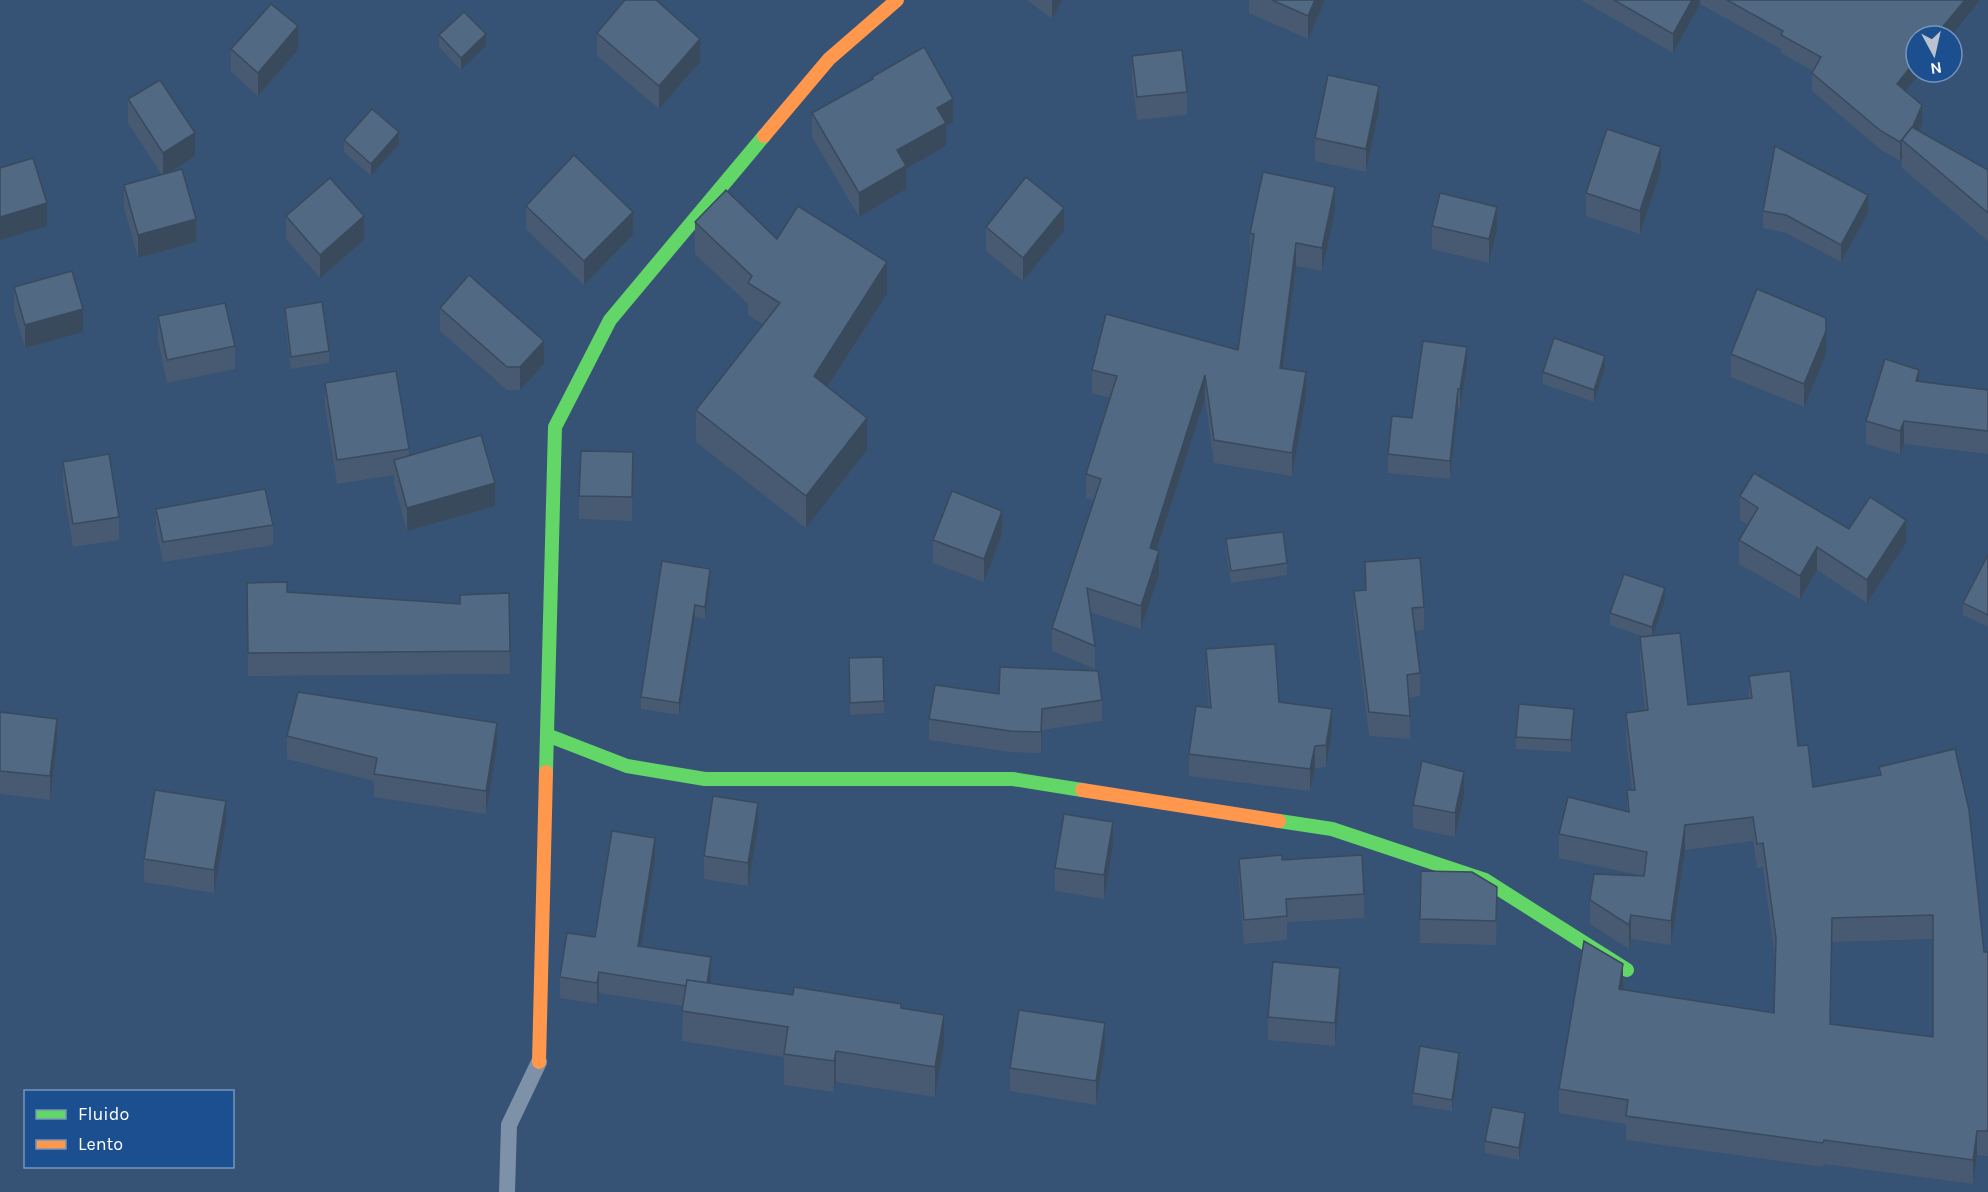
<svg xmlns="http://www.w3.org/2000/svg" width="1988" height="1192" font-family="Karla,sans-serif">
	<style>
		.lines { fill: none; stroke-linecap: round; stroke-linejoin: round }
		.lane { stroke: #7d92a8; stroke-width: 16 }
		.fast { stroke: #63d668; stroke-width: 14 }
		.slow { stroke: #ff974d; stroke-width: 14 }
		.wall { fill: #475a72; fill-rule: evenodd }
		.shaded-wall { fill: #394a5c }
		.building { fill: #526984; stroke: #394a5c; stroke-width: 1.5; fill-rule: evenodd }
	</style>
	<rect width="100%" height="100%" fill="#365274"/>
	<g class="lines">
		<polyline class="lane" points="507,1192 509,1125 539,1062"/>
		<g class="fast">
			<polyline points="547,735 627,766 705,779 1013,779 1082,790"/>
			<polyline points="546,772 555,427 610,320 764,136"/>
			<polyline points="1279,821 1332,829 1485,880 1627,970"/>
		</g>
		<g class="slow">
			<polyline points="764,136 829,59 897,0"/>
			<polyline points="1082,790 1279,821"/>
			<polyline points="539,1062 546,772"/>
		</g>
	</g>
	<g class="wall">
		<polygon points="1027,0 1062,0 1052,19"/>
		<polygon points="1249,0 1325,0 1308,39 1249,13"/>
		<polygon points="1581,0 1980,0 1916,72 1921,72 1906,91 1922,124 1919,131 1988,170 1988,241 1902,168 1902,158 1900,161 1881,150 1812,91 1812,73 1813,71 1781,53 1781,49 1700,4 1673,53"/>
		<polygon points="597,33 700,62 659,109 597,56"/>
		<polygon points="439,35 486,46 461,70 439,47"/>
		<polygon points="231,49 298,50 258,96 231,72"/>
		<polygon points="1132,56 1187,92 1187,115 1137,120 1132,79"/>
		<polygon points="872,77 953,122 946,126 946,146 906,169 906,189 859,217 812,137 812,113 872,80"/>
		<polygon points="128,99 195,156 169,173 196,242 138,258 124,208 124,185 162,175 128,123"/>
		<polygon points="1379,110 1366,172 1315,161 1315,138"/>
		<polygon points="344,140 399,144 371,176 344,152"/>
		<polygon points="1661,170 1640,234 1586,216 1586,193"/>
		<polygon points="526,206 633,235 584,285 526,229"/>
		<polygon points="1335,211 1322,271 1296,266 1283,368 1306,396 1292,476 1214,463 1205,398 1157,550 1159,574 1141,629 1090,612 1095,646 1095,669 1052,651 1052,628 1094,500 1086,498 1086,474 1110,398 1092,393 1092,370 1238,350 1251,257 1250,256 1250,233"/>
		<polygon points="1763,211 1868,213 1841,262 1786,233 1763,228"/>
		<polygon points="286,216 364,240 320,278 286,239"/>
		<polygon points="695,222 777,239 887,294 828,387 867,450 806,528 696,442 696,410 763,324 748,315 748,304 695,254"/>
		<polygon points="1432,226 1497,230 1489,263 1432,249"/>
		<polygon points="986,227 1064,231 1023,281 986,251"/>
		<polygon points="14,287 83,332 25,348 14,311"/>
		<polygon points="285,308 329,351 329,363 291,369 285,320"/>
		<polygon points="440,308 544,364 520,390 507,390 440,331"/>
		<polygon points="158,316 235,346 235,369 167,383 158,340"/>
		<polygon points="1731,354 1826,355 1804,407 1731,377"/>
		<polygon points="1467,365 1460,408 1458,407 1450,479 1388,473 1388,454 1412,418"/>
		<polygon points="1605,368 1594,402 1543,384 1543,372"/>
		<polygon points="1919,382 1988,390 1988,454 1904,444 1900,454 1866,444 1866,421"/>
		<polygon points="325,383 409,449 409,456 495,506 407,531 394,483 394,475 337,484 325,406"/>
		<polygon points="63,462 119,517 119,540 73,547 63,485"/>
		<polygon points="633,476 632,521 579,519 579,496"/>
		<polygon points="1740,496 1849,529 1906,543 1867,603 1817,570 1800,599 1739,564 1739,540 1748,525 1740,520"/>
		<polygon points="156,509 273,525 273,545 163,562 156,529"/>
		<polygon points="1002,534 984,582 933,563 933,540"/>
		<polygon points="1226,539 1287,563 1287,575 1231,583 1226,551"/>
		<polygon points="1988,555 1988,627 1963,615 1963,603"/>
		<polygon points="662,561 710,581 705,619 695,617 679,715 641,709 641,697"/>
		<polygon points="1365,562 1424,607 1424,630 1415,631 1420,673 1420,696 1409,698 1410,739 1369,736 1354,614 1354,591 1365,590"/>
		<polygon points="247,583 287,592 460,604 509,593 510,674 248,676"/>
		<path d="M 1665,600 L 1653,636 L 1688,705 L 1749,698 L 1749,676 L 1798,746 L 1813,787 L 1879,775 L 1879,767 L 1984,952 L 1988,952 L 1988,1156 L 1977,1155 L 1973,1184 L 1824,1164 L 1823,1167 L 1626,1140 L 1626,1124 L 1559,1113 L 1559,1089 L 1623,989 L 1774,1013 L 1775,958 L 1763,867 L 1757,868 L 1753,841 L 1685,850 L 1671,945 L 1631,939 L 1629,949 L 1590,924 L 1590,900 L 1643,876 L 1559,858 L 1559,834 L 1627,812 L 1627,790 L 1632,790 L 1626,737 L 1626,713 L 1645,710 L 1640,661 L 1640,637 L 1644,637 L 1610,625 L 1610,613 ZM 1933,939 L 1933,1037 L 1831,1024 L 1832,942 Z"/>
		<polygon points="1206,649 1279,702 1332,731 1326,767 1315,768 1310,791 1189,776 1189,754 1209,707 1206,672"/>
		<polygon points="883,657 884,713 850,715 849,670"/>
		<polygon points="999,694 1102,700 1102,721 1042,730 1041,753 1010,752 929,740 929,719"/>
		<polygon points="0,712 57,742 50,800 0,794"/>
		<polygon points="1574,721 1571,752 1516,749 1516,737"/>
		<polygon points="287,736 497,746 486,814 374,797 374,781 287,759"/>
		<polygon points="1464,795 1455,837 1413,828 1413,805"/>
		<polygon points="226,824 214,893 144,882 144,859"/>
		<polygon points="758,827 748,886 704,879 704,856"/>
		<polygon points="1113,845 1104,899 1055,891 1055,868"/>
		<polygon points="655,859 641,946 711,978 710,983 793,995 901,1008 944,1045 935,1097 836,1082 834,1092 784,1085 784,1057 682,1041 683,1006 599,993 597,1004 560,998 560,977 595,937"/>
		<polygon points="1239,859 1282,860 1364,894 1364,918 1287,922 1287,940 1244,944 1239,883"/>
		<polygon points="1497,910 1496,945 1420,943 1420,919"/>
		<polygon points="1340,991 1335,1046 1268,1040 1268,1017"/>
		<polygon points="1105,1047 1096,1105 1010,1091 1010,1068"/>
		<polygon points="1459,1065 1452,1111 1413,1105 1413,1093"/>
		<polygon points="1525,1125 1519,1160 1485,1153 1485,1141"/>
	</g>
	<g class="shaded-wall">
		<polygon points="1052,0 1062,0 1052,19"/>
		<polygon points="1315,0 1325,0 1308,39 1308,16"/>
		<polygon points="1692,0 1700,0 1700,4 1673,53 1673,34"/>
		<polygon points="1965,0 1980,0 1951,36 1935,36"/>
		<polygon points="298,26 298,50 258,96 258,73"/>
		<polygon points="486,34 486,46 461,70 461,58"/>
		<polygon points="700,39 700,62 659,109 659,86"/>
		<polygon points="1916,60 1916,72 1921,72 1897,102 1897,84"/>
		<polygon points="1379,86 1379,110 1366,172 1366,149"/>
		<polygon points="953,99 953,122 946,126 946,146 906,169 906,189 859,217 859,193 937,108"/>
		<polygon points="1922,105 1922,124 1913,145 1902,140 1902,158 1900,161 1900,142"/>
		<polygon points="399,132 399,144 371,176 371,164"/>
		<polygon points="195,133 195,156 163,177 163,153"/>
		<polygon points="1661,147 1661,170 1640,234 1640,211"/>
		<polygon points="1335,187 1335,211 1322,271 1322,248"/>
		<polygon points="1868,195 1868,213 1841,262 1841,245"/>
		<polygon points="47,203 47,226 0,240 0,217"/>
		<polygon points="1497,207 1497,230 1489,263 1489,239"/>
		<polygon points="1064,208 1064,231 1023,281 1023,258"/>
		<polygon points="633,212 633,235 584,285 584,261"/>
		<polygon points="364,216 364,240 320,278 320,255"/>
		<polygon points="196,219 196,242 138,258 138,235"/>
		<polygon points="1296,243 1296,266 1280,391 1280,368"/>
		<polygon points="887,262 887,294 814,408 814,376"/>
		<polygon points="83,309 83,332 25,348 25,325"/>
		<polygon points="1826,331 1826,355 1804,407 1804,384"/>
		<polygon points="544,341 544,364 520,390 520,367"/>
		<polygon points="1467,347 1467,365 1460,408 1460,389"/>
		<polygon points="1605,356 1605,368 1594,402 1594,390"/>
		<polygon points="1919,370 1919,393 1916,381"/>
		<polygon points="1306,372 1306,396 1292,476 1292,453"/>
		<polygon points="1205,375 1205,398 1150,571 1150,548"/>
		<polygon points="1458,389 1458,407 1450,479 1450,461"/>
		<polygon points="867,418 867,450 806,528 806,496"/>
		<polygon points="1904,421 1904,444 1900,454 1900,431"/>
		<polygon points="495,483 495,506 407,531 407,508"/>
		<polygon points="1002,511 1002,534 984,582 984,559"/>
		<polygon points="1906,520 1906,543 1867,603 1867,580"/>
		<polygon points="1817,547 1817,570 1800,599 1800,576"/>
		<polygon points="1159,551 1159,574 1141,629 1141,606"/>
		<polygon points="710,569 710,581 705,619 705,607"/>
		<polygon points="1665,588 1665,600 1652,639 1652,627"/>
		<polygon points="695,605 695,617 679,715 679,703"/>
		<polygon points="1042,709 1042,730 1041,753 1041,732"/>
		<polygon points="1332,709 1332,731 1326,767 1326,745"/>
		<polygon points="1574,709 1574,721 1571,752 1571,740"/>
		<polygon points="57,719 57,742 50,800 50,776"/>
		<polygon points="497,723 497,746 486,814 486,791"/>
		<polygon points="1315,746 1315,768 1310,791 1310,769"/>
		<polygon points="1464,772 1464,795 1455,837 1455,813"/>
		<polygon points="226,801 226,824 214,893 214,870"/>
		<polygon points="758,803 758,827 748,886 748,863"/>
		<polygon points="1113,822 1113,845 1104,899 1104,875"/>
		<polygon points="1685,825 1685,850 1671,945 1671,921"/>
		<polygon points="655,838 655,859 638,967 638,946"/>
		<polygon points="1631,915 1631,939 1629,949 1629,925"/>
		<polygon points="711,957 711,978 706,1010 706,989"/>
		<polygon points="1623,964 1623,988 1619,1013 1619,989"/>
		<polygon points="1340,968 1340,991 1335,1046 1335,1023"/>
		<polygon points="599,972 599,993 597,1004 597,983"/>
		<polygon points="944,1015 944,1045 935,1097 935,1067"/>
		<polygon points="1105,1023 1105,1047 1096,1105 1096,1081"/>
		<polygon points="836,1051 836,1082 834,1092 834,1061"/>
		<polygon points="1459,1053 1459,1065 1452,1111 1452,1100"/>
		<polygon points="1525,1113 1525,1125 1519,1160 1519,1148"/>
		<polygon points="1977,1131 1977,1155 1973,1184 1973,1160"/>
	</g>
	<g class="building">
		<polygon points="625,0 656,0 700,39 659,86 597,33"/>
		<polygon points="1272,0 1315,0 1308,16"/>
		<polygon points="1614,0 1692,0 1673,34"/>
		<polygon points="1727,0 1965,0 1935,36 1916,36 1916,60 1897,84 1922,105 1913,126 1900,142 1881,131 1812,73 1821,57 1781,35 1783,31"/>
		<polygon points="271,4 298,26 258,73 231,49"/>
		<polygon points="464,12 486,34 461,58 439,35"/>
		<polygon points="924,47 953,99 937,108 946,123 897,150 906,166 859,193 812,113 873,79 872,77"/>
		<polygon points="1182,50 1187,92 1137,97 1132,56"/>
		<polygon points="1328,75 1379,86 1366,149 1315,138"/>
		<polygon points="160,80 195,133 163,153 128,99"/>
		<polygon points="372,109 399,132 371,164 344,140"/>
		<polygon points="1912,127 1988,170 1988,213 1902,140"/>
		<polygon points="1607,129 1661,147 1640,211 1586,193"/>
		<polygon points="1775,146 1868,195 1841,245 1786,215 1763,211"/>
		<polygon points="574,155 633,212 584,261 526,206"/>
		<polygon points="33,158 47,203 0,217 0,168"/>
		<polygon points="182,169 196,219 138,235 124,185"/>
		<polygon points="1263,172 1335,187 1322,248 1296,243 1280,368 1306,372 1292,453 1214,440 1205,375 1150,548 1159,551 1141,606 1087,588 1095,646 1052,628 1101,479 1086,474 1117,376 1092,370 1106,314 1238,350 1254,234 1250,233"/>
		<polygon points="1026,177 1064,208 1023,258 986,227"/>
		<polygon points="330,178 364,216 320,255 286,216"/>
		<polygon points="726,190 777,239 798,206 887,262 814,376 867,418 806,496 696,410 780,303 748,283 752,276 695,222"/>
		<polygon points="1440,193 1497,207 1489,239 1432,226"/>
		<polygon points="72,271 83,309 25,325 14,287"/>
		<polygon points="469,275 544,341 520,367 507,367 440,308"/>
		<polygon points="1757,289 1826,318 1826,331 1804,384 1731,354"/>
		<polygon points="322,302 329,351 291,357 285,308"/>
		<polygon points="225,303 235,346 167,360 158,316"/>
		<polygon points="1554,338 1605,356 1594,390 1543,372"/>
		<polygon points="1423,341 1467,347 1460,389 1458,389 1450,461 1388,454 1392,416 1412,418"/>
		<polygon points="1885,359 1919,370 1916,381 1988,390 1988,431 1904,421 1900,431 1866,421"/>
		<polygon points="396,371 409,449 337,460 325,383"/>
		<polygon points="481,435 495,483 407,508 394,460"/>
		<polygon points="581,451 633,452 632,497 579,496"/>
		<polygon points="109,454 119,517 73,524 63,462"/>
		<polygon points="1754,473 1849,529 1870,497 1906,520 1867,580 1817,547 1800,576 1739,540 1758,508 1740,496"/>
		<polygon points="265,489 273,525 163,542 156,509"/>
		<polygon points="952,491 1002,511 984,559 933,540"/>
		<polygon points="1283,532 1287,563 1231,571 1226,539"/>
		<polygon points="1988,555 1988,615 1963,603"/>
		<polygon points="1420,558 1424,607 1412,608 1420,673 1407,675 1410,716 1369,712 1354,591 1366,590 1365,562"/>
		<polygon points="662,561 710,569 705,607 695,605 679,703 641,697"/>
		<polygon points="1624,574 1665,588 1652,627 1610,613"/>
		<polygon points="287,582 287,592 460,604 460,595 509,593 510,651 248,653 247,583"/>
		<path d="M 1680,633 L 1688,705 L 1752,698 L 1749,676 L 1790,671 L 1798,746 L 1808,745 L 1813,787 L 1881,775 L 1879,767 L 1955,749 L 1969,810 L 1984,952 L 1988,952 L 1988,1131 L 1977,1131 L 1973,1160 L 1824,1140 L 1823,1143 L 1626,1116 L 1628,1100 L 1559,1089 L 1584,941 L 1623,964 L 1619,989 L 1774,1013 L 1776,938 L 1763,843 L 1757,844 L 1753,817 L 1685,825 L 1671,921 L 1631,915 L 1629,925 L 1590,900 L 1594,874 L 1644,876 L 1647,852 L 1559,834 L 1568,797 L 1629,812 L 1627,790 L 1635,790 L 1626,713 L 1648,710 L 1640,637 ZM 1933,915 L 1933,1037 L 1830,1024 L 1832,918 Z"/>
		<polygon points="1275,644 1279,702 1332,709 1326,745 1315,746 1310,769 1189,754 1196,706 1211,708 1206,649"/>
		<polygon points="883,657 884,701 850,703 849,658"/>
		<polygon points="1000,667 1098,671 1102,700 1042,709 1041,732 1010,731 929,719 935,685 999,694"/>
		<polygon points="298,692 497,723 486,791 374,774 377,758 287,736"/>
		<polygon points="1519,704 1574,709 1571,740 1516,737"/>
		<polygon points="0,712 57,719 50,776 0,771"/>
		<polygon points="1422,761 1464,772 1455,813 1413,805"/>
		<polygon points="155,790 226,801 214,870 144,859"/>
		<polygon points="713,796 758,803 748,863 704,856"/>
		<polygon points="1064,814 1113,822 1104,875 1055,868"/>
		<polygon points="612,831 655,838 638,946 711,957 707,983 687,980 686,986 599,972 597,983 560,977 567,933 595,937"/>
		<polygon points="1282,855 1282,860 1362,855 1364,894 1286,899 1287,916 1244,920 1239,859"/>
		<polygon points="1421,871 1472,872 1497,887 1496,921 1420,919"/>
		<polygon points="1273,962 1340,968 1335,1023 1268,1017"/>
		<polygon points="687,980 793,995 794,987 901,1004 901,1008 944,1015 935,1067 836,1051 834,1061 784,1054 788,1027 682,1011"/>
		<polygon points="1019,1010 1105,1023 1096,1081 1010,1068"/>
		<polygon points="1420,1046 1459,1053 1452,1100 1413,1093"/>
		<polygon points="1492,1107 1525,1113 1519,1148 1485,1141"/>
	</g>
	<rect x="24" y="1090" width="210" height="78" fill="#1b4f8f" stroke="#7695bc" stroke-width="1.5"/>
	<rect x="36" y="1110" width="30" height="9" fill="#63d668" stroke="#7695bc" stroke-width="1.5"/>
	<text x="78" y="1120" font-size="18" fill="#ffffff">Fluido</text>
	<rect x="36" y="1140" width="30" height="9" fill="#ff974d" stroke="#7695bc" stroke-width="1.5"/>
	<text x="78" y="1150" font-size="18" fill="#ffffff">Lento</text>
	<g transform="translate(1934 54) rotate(172)"><circle r="28" fill="#1b4f8f" stroke="#7695bc" stroke-width="1.5"/>
	<path d="M0-4.5L10 22L0 15L-10 22Z" fill="#b9c2ce"/>
	<text y="-9" font-size="16" font-weight="bold" text-anchor="middle" fill="#ffffff">N</text>
	</g>
</svg>
